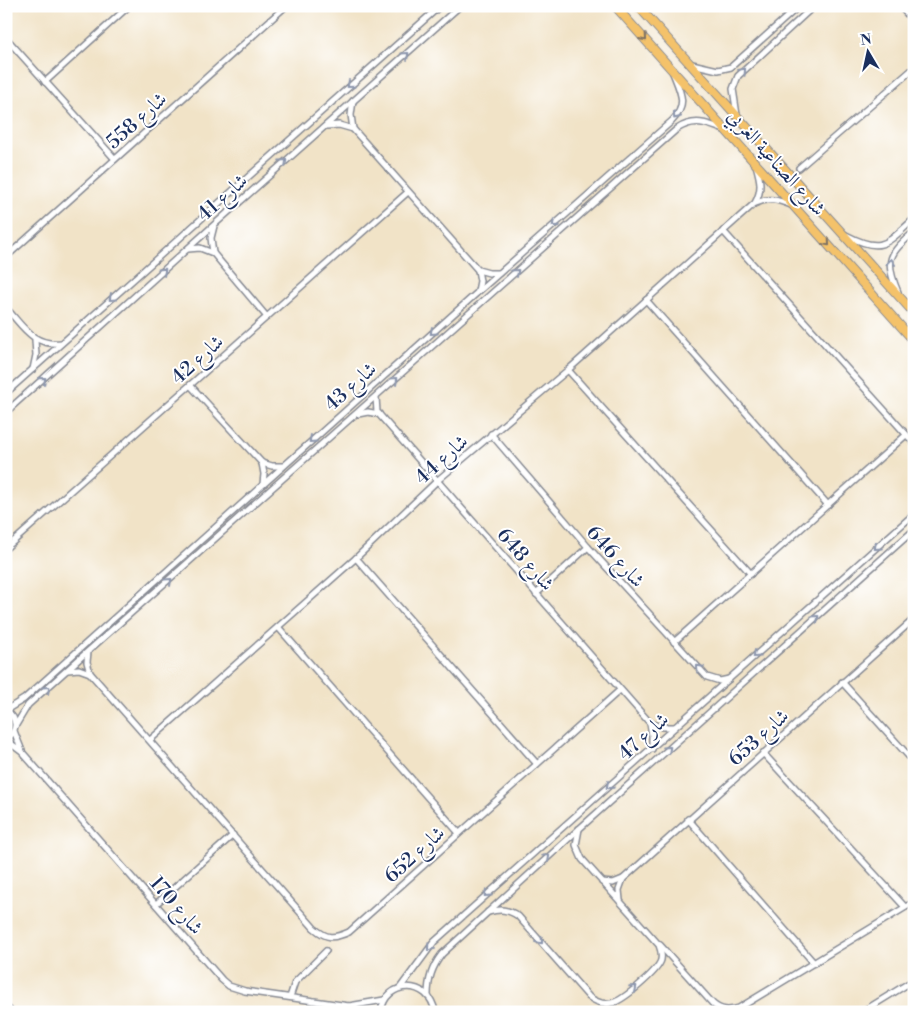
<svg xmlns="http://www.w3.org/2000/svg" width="920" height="1018" font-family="'Libre Bodoni',Amiri,serif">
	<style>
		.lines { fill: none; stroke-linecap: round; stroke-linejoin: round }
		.street-casing { stroke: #868992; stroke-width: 8 }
		.primary-casing { stroke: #868992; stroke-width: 10 }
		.street { stroke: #fff; stroke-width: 5 }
		.primary { stroke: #f4c26a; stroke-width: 8 }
		.oneway { stroke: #7d7163 }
		.oneway2 { stroke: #8d97ae }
		.labels { text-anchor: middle; stroke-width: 4; stroke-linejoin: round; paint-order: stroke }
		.street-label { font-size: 20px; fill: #1b2f5e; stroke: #fff }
	</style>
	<rect width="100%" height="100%" fill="#fff"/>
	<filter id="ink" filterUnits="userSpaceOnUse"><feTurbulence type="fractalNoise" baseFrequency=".02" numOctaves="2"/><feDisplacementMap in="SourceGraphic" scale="10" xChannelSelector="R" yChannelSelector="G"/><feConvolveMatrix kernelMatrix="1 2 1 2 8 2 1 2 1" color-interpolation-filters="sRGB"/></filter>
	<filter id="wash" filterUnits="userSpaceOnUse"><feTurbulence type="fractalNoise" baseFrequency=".0096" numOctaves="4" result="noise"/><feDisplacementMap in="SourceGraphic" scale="20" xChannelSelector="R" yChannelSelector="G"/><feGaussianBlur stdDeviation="1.12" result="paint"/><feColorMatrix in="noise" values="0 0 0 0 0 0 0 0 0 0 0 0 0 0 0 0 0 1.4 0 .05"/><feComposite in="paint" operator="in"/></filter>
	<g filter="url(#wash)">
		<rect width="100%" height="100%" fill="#f1e3c7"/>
	</g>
	<g filter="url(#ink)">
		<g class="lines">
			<g class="street-casing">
				<g id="street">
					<polyline points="900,6 914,22"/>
					<polyline points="6,38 115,159"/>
					<polyline points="692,64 718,70 731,67 799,6"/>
					<polyline points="45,82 129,6"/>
					<polyline points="353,101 351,115 353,129"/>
					<polyline points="737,115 733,89 738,76 814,6"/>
					<polyline points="327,126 339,125 353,129 478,270 480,281 478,291"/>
					<polyline points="799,168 914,68"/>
					<path d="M 756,203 C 769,197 778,200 791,205"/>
					<polyline points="723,231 914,443"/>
					<path d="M 846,235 C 882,254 886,244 914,219"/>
					<polyline points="188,249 200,248 213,253 267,317"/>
					<polyline points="213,253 211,238 214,226"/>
					<polyline points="6,257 286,6"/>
					<polyline points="478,270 489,273 499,273"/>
					<path d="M 898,292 C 884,260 889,254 914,232"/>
					<polyline points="646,300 828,505"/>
					<path d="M 6,308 C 23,326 32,346 61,343"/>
					<polyline points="33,369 36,355 35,340"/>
					<polyline points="568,370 751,574"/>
					<polyline points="190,385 262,463 264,474 263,484"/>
					<polyline points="6,393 440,6"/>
					<polyline points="376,397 377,412 650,723 652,736 652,749"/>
					<polyline points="6,412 215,224 460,6"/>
					<polyline points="358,414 368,412 379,414"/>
					<polyline points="491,434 588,547 707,677 720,681 729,679"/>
					<polyline points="262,463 272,466 283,466"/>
					<polyline points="6,548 408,192"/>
					<polyline points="356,558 537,764"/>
					<polyline points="536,594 588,547"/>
					<polyline points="278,627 459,833"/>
					<polyline points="674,642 906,435"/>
					<path d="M 88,652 L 87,662 L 90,673 L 314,928 C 327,939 333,939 349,932 L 620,690"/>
					<polyline points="68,670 79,669 90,673"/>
					<polyline points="842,682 914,762"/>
					<path d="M 6,710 L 24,699 L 478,292 L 672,121 C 688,105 681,93 673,73"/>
					<path d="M 6,711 C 18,718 18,731 6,739"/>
					<polyline points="650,723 662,727 675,727"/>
					<path d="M 16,725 L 28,705 L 78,660 L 677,129 C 694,118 707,123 724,130"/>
					<polyline points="14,731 22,751"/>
					<polyline points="6,740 22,752 222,980 229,986 245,991 349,1006 384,1000"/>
					<path d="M 150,740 L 356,558 L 438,480 L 568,370 L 755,203 C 763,189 760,179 756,165"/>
					<polyline points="763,753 905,907"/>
					<polyline points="688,819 814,963"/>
					<polyline points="602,882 613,883 623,879 914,619"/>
					<polyline points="620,900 619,890 623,879"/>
					<polyline points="156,904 233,835"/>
					<path d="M 488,912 C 500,909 508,909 518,916 L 589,997 C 596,1002 603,1005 611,1003 C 622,1002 658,971 661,960 C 662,955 661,950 659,945 L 582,859 L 576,845 L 579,829"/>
					<path d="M 660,945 L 713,1004 C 721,1011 729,1011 739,1008 L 914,902"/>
					<polyline points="400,988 434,942 914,514"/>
					<path d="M 428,996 C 428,979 432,967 442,954 L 579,829 L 914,530"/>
					<polyline points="290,997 295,982 326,951"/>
					<polyline points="6,1006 11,1012"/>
					<polyline points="349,1006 361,1012"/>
					<path d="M 381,1012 C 385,979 430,979 435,1012"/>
					<polyline points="862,1012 914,980"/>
				</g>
			</g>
			<g class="primary-casing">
				<g id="primary">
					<polyline points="615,6 914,341"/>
					<polyline points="638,6 914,313"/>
				</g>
			</g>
			<use href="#street" class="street"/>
			<use href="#primary" class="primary"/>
		</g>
		<defs><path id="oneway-chevron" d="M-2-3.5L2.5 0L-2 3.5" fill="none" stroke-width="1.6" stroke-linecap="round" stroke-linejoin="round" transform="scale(1.25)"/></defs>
		<g class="oneway">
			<use href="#oneway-chevron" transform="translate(644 38) rotate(49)"/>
			<use href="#oneway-chevron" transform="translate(827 243) rotate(49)"/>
		</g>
		<g class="oneway2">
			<use href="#oneway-chevron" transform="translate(406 55) rotate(-42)"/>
			<use href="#oneway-chevron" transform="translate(743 71) rotate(-47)"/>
			<use href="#oneway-chevron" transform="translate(350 85) rotate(139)"/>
			<use href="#oneway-chevron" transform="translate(676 116) rotate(127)"/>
			<use href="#oneway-chevron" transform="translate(284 162) rotate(-42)"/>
			<use href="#oneway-chevron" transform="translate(555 224) rotate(139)"/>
			<use href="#oneway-chevron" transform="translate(891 262) rotate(-83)"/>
			<use href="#oneway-chevron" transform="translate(163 271) rotate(-43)"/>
			<use href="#oneway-chevron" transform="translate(516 272) rotate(-42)"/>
			<use href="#oneway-chevron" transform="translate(112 298) rotate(138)"/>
			<use href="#oneway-chevron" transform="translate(433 332) rotate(138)"/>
			<use href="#oneway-chevron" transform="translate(43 380) rotate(-41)"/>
			<use href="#oneway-chevron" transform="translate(395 380) rotate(-42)"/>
			<use href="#oneway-chevron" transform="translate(312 440) rotate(138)"/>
			<use href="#oneway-chevron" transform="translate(877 547) rotate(138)"/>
			<use href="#oneway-chevron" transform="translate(169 581) rotate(-42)"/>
			<use href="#oneway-chevron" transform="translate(816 618) rotate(-42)"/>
			<use href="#oneway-chevron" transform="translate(756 655) rotate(138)"/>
			<use href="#oneway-chevron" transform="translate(699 668) rotate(-133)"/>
			<use href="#oneway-chevron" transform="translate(47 689) rotate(-42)"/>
			<use href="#oneway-chevron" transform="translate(668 749) rotate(-42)"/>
			<use href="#oneway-chevron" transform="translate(609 786) rotate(139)"/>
			<use href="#oneway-chevron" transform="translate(547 857) rotate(-42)"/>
			<use href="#oneway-chevron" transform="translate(487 894) rotate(138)"/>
			<use href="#oneway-chevron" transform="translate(540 941) rotate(48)"/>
			<use href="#oneway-chevron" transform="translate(430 948) rotate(130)"/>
			<use href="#oneway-chevron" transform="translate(634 988) rotate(-41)"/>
		</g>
	</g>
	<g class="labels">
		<g class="street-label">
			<text transform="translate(136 120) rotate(-42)" y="7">شارع 558</text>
			<text transform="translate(777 162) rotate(48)" y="7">شارع الصناعية الغربي</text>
			<text transform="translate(222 197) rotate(-42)" y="7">شارع 41</text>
			<text transform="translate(197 359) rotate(-42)" y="7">شارع 42</text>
			<text transform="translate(350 386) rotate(-42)" y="7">شارع 43</text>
			<text transform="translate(441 459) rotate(-42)" y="7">شارع 44</text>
			<text transform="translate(616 556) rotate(48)" y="7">شارع 646</text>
			<text transform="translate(526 559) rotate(49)" y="7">شارع 648</text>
			<text transform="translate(643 736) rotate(-42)" y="7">شارع 47</text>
			<text transform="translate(758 737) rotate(-42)" y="7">شارع 653</text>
			<text transform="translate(414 854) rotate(-42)" y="7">شارع 652</text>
			<text transform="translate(177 905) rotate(49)" y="7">شارع 170</text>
		</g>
	</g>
	<rect width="920" height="1018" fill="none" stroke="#fff" stroke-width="25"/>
	<g transform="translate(868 52) rotate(351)" stroke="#ffffff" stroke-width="4" paint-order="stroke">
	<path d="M0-4L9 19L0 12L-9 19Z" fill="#1b2f5e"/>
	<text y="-8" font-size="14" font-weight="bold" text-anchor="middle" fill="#1b2f5e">N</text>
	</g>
</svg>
